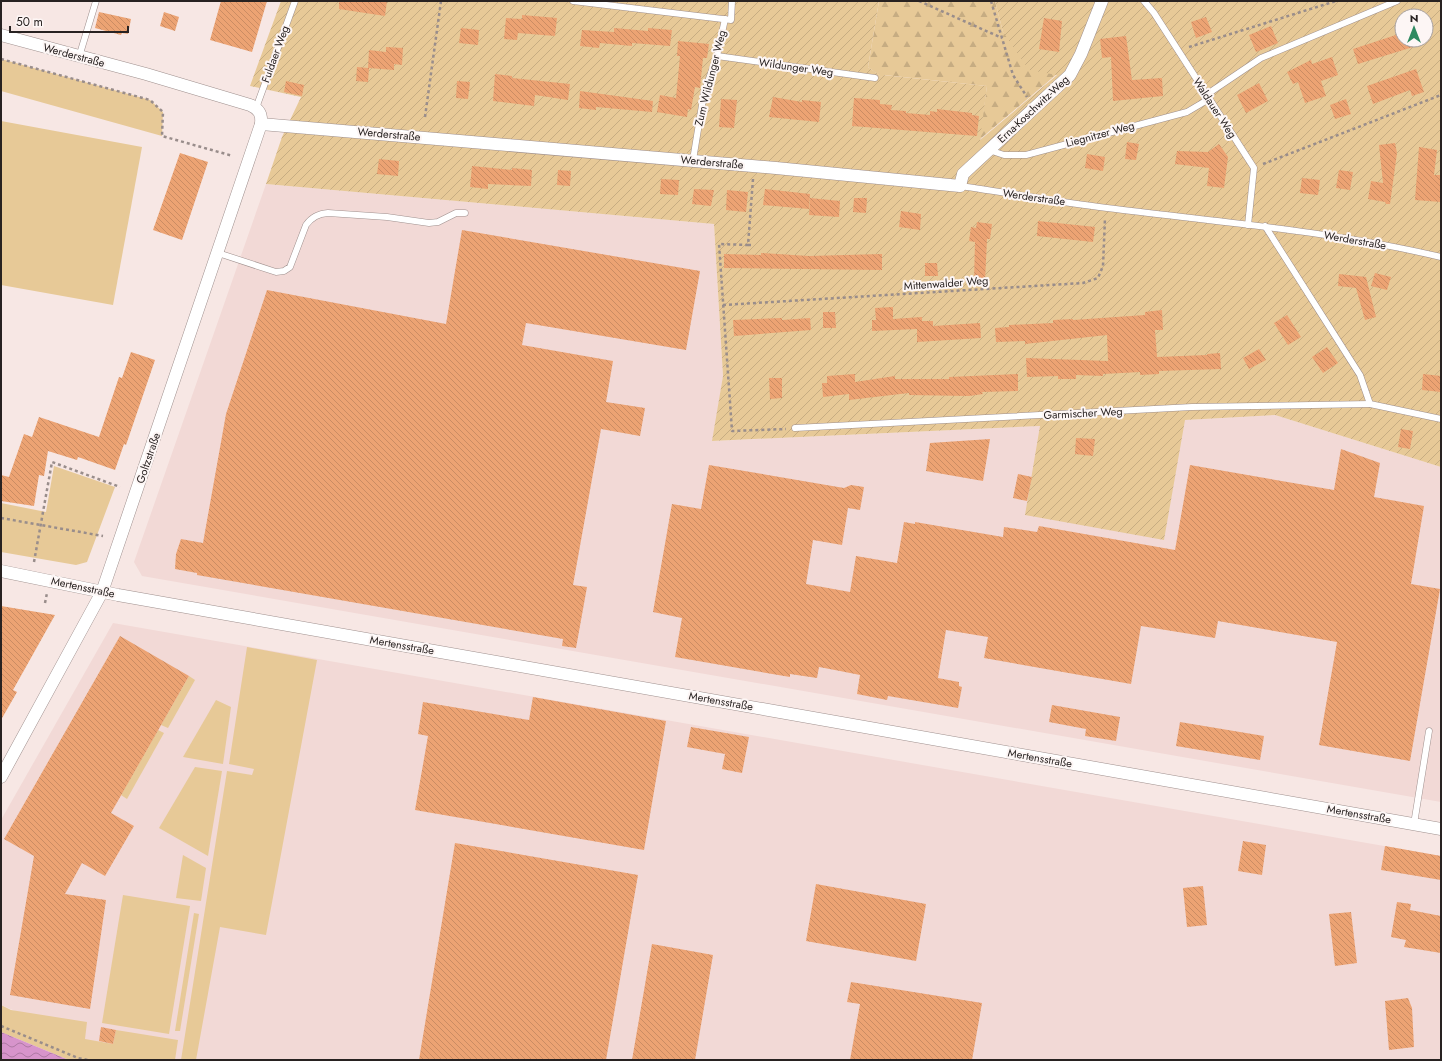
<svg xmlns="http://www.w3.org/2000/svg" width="1442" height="1061" font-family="Jost,sans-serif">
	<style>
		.built { fill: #f2d9d6 }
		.green { fill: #e7c997 }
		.forest { fill: url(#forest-firs) }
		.garden { fill: url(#garden-furrows); fill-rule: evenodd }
		.water { fill: url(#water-waves) }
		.building { fill: url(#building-back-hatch) }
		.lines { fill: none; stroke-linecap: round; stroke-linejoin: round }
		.lane-casing { stroke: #9f908e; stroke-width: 7 }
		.street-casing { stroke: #9f908e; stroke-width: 13 }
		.path { stroke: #998d8b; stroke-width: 2.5; stroke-dasharray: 3 3; stroke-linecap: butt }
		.lane { stroke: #fff; stroke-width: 6 }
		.street { stroke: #fff; stroke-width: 12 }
		.labels { text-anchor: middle; stroke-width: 4; stroke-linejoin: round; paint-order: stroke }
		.street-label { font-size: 11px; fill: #282221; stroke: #fdf6f5 }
	</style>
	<defs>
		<pattern id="forest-firs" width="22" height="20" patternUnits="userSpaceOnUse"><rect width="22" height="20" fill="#e7c997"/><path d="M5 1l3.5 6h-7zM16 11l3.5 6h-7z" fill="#c6ac82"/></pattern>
		<pattern id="garden-furrows" width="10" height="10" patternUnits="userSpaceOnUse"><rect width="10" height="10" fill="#e7c997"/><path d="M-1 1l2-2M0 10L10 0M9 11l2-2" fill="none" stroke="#c6ac82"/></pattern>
		<pattern id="water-waves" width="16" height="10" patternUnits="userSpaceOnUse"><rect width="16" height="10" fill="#d794cb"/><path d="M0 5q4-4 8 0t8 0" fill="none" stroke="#ae78a4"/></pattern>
		<pattern id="building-back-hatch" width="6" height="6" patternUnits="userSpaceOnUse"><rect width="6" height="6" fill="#eca373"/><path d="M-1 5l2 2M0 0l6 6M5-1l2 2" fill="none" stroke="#ca8c63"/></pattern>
	</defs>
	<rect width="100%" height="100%" fill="#f7e7e4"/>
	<g class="built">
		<polygon points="266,184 714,224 723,376 713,441 1040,426 1164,539 1184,420 1275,415 1441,467 1441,802 142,576 134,562"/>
		<polygon points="113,623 1441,856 1441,1060 153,1060 113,1053 1,1005 1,820"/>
	</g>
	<g class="green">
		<polygon points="1,59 150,100 163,112 162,136 1,91"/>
		<polygon points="1,121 142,147 113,305 1,285"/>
		<polygon points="54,466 115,487 87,562 76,565 1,552 1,503 46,512"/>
		<polygon points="247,647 317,660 266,935 220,927 196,1060 181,1060 227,771 252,775 254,769 229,764"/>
		<polygon points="189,676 195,680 168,728 161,725"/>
		<polygon points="216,700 231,707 223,764 183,757"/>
		<polygon points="158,730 164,733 127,799 121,795"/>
		<polygon points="195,767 222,771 208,856 159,828"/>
		<polygon points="183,855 206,868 201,901 176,898"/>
		<polygon points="123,895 190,906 169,1034 102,1023"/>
		<polygon points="194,913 199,914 180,1031 175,1031"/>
		<polygon points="1,1005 11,1010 87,1022 85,1039 113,1044 116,1030 178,1040 175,1060 69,1060 1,1032"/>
	</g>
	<polygon class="forest" points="879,1 995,1 1003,32 1057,74 979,140 987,86 884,75 883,78 868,67"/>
	<path class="garden" d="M 281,1 L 879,1 L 868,67 L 882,77 L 883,75 L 987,86 L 980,140 L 1057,75 L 1029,70 L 1003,32 L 995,1 L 1441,1 L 1441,467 L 1275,415 L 1185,420 L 1164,540 L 1025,515 L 1040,426 L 712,441 L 723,376 L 714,224 L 266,184 L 282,137 L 301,97 L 250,86 ZM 1402,16 L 1426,16 L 1426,40 L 1402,40 Z"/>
	<polygon class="water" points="1,1032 69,1060 1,1060"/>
	<g class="building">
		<polygon points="221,1 267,1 252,52 210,40"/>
		<polygon points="339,1 387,1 385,16 339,9"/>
		<polygon points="99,12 131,19 128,34 122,33 121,35 95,28"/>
		<polygon points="164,12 179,17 175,31 160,26"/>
		<polygon points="522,15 557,18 555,36 518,33 517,40 504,39 506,18 522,19"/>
		<polygon points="1206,17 1212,32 1196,38 1191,22"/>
		<polygon points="1044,18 1062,21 1059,52 1039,49"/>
		<polygon points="1271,26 1278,43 1256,52 1249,35"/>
		<polygon points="461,28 479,30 478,45 459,43"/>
		<polygon points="614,28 648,31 648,28 672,30 670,46 632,43 632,46 600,43 599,48 580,46 582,30 614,32"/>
		<polygon points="1402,33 1402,40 1426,40 1426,43 1358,64 1353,49"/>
		<polygon points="1126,36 1132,80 1162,78 1163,96 1113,101 1111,57 1102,58 1100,39"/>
		<polygon points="678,41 709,44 707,58 703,58 700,88 695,87 691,110 688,109 687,117 657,112 660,95 676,98 680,56 677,56"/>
		<polygon points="386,47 403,48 402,65 394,64 394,70 369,68 368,82 356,81 357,67 368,68 369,50 386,52"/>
		<polygon points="1332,57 1338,75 1321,81 1326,96 1305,103 1298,82 1293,84 1287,72 1311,60 1312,64"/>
		<polygon points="1416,69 1424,92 1412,96 1410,90 1373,104 1367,86"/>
		<polygon points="495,74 512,76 512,78 570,84 568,100 535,95 534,106 493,101"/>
		<polygon points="286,81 304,85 302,96 284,92"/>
		<polygon points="457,81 470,82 468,99 456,98"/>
		<polygon points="1259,83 1268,101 1246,113 1237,95"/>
		<polygon points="580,91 653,101 652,112 596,107 596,110 579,108"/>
		<polygon points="773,97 802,102 802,100 821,102 819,122 769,117"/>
		<polygon points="854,98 880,100 880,104 892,105 891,110 906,111 906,113 930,115 930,111 937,112 937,109 972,113 972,115 979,116 977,136 852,126"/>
		<polygon points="721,99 737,100 734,128 719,127"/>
		<polygon points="1346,99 1351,114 1335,119 1330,105"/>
		<polygon points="1127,142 1139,144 1136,160 1125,159"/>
		<polygon points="1395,143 1397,153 1390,204 1386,204 1385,202 1368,199 1371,181 1383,183 1379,145"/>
		<polygon points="1219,144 1228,157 1224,188 1207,186 1209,168 1175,164 1177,151 1208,152"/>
		<polygon points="1419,147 1437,150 1434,175 1441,175 1441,202 1415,200"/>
		<polygon points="180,153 208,162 182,240 153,230"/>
		<polygon points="1087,154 1105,157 1103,171 1085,168"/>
		<polygon points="379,159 399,161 398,176 377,174"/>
		<polygon points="472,166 512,170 512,168 532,170 531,186 488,184 488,189 470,187"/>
		<polygon points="558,170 571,171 570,186 557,185"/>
		<polygon points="1339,170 1353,172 1350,190 1336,188"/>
		<polygon points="1302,178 1320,180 1318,195 1300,193"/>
		<polygon points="661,179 679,180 678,195 660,194"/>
		<polygon points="694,189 714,190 711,206 692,204"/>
		<polygon points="765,189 810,194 809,209 763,205"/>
		<polygon points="727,190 748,192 746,212 726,210"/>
		<polygon points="810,198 840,201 839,217 809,215"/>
		<polygon points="854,198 867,198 866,213 853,212"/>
		<polygon points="901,211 921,214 920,230 899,227"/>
		<polygon points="1038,221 1095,227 1093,242 1037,236"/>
		<polygon points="977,222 992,224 990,239 987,239 985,282 974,282 975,242 969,241 971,227 976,228"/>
		<polygon points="462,230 700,271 686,350 526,323 522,345 613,361 606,402 645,408 640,436 601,429 573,585 587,587 576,648 562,646 563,639 197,575 197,573 175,569 176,554 181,539 203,543 226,414 267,290 446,324"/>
		<polygon points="761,253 809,256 882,254 882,270 724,268 724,254 761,255"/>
		<polygon points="925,263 937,263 938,276 925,276"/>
		<polygon points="1375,273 1391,277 1387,290 1371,286"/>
		<polygon points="1339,274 1366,277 1376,317 1365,320 1356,288 1338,286"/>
		<polygon points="893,307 893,319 922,317 922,321 933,321 933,326 980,323 981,338 917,342 917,329 872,331 872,320 876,320 875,308"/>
		<polygon points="1162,310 1163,330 1155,330 1157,357 1207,355 1207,354 1220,353 1221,369 1159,371 1159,374 1140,375 1140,372 1103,374 1103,376 1076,375 1076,379 1058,379 1058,376 1027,377 1026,358 1108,361 1107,335 1025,344 1025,341 996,342 995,328 1009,327 1009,325 1053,323 1053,320 1073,319 1073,320 1145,315 1145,312"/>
		<polygon points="823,312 835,312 836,328 823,328"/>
		<polygon points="1287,315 1301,337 1288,345 1274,323"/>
		<polygon points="782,318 782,320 810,318 811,330 734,336 733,320"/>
		<polygon points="1327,347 1338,363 1323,373 1312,357"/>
		<polygon points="1259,349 1266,360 1249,369 1243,358"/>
		<polygon points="131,352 155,360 126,445 124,444 115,470 78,457 77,460 48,451 44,476 39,475 34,506 1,501 1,475 9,477 24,434 32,437 39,417 99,437 119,377 122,378"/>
		<polygon points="855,374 855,382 895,376 895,379 949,379 949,377 1018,374 1018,391 982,392 983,394 969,396 909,395 909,393 849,400 849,394 823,397 822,383 827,383 827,376"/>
		<polygon points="1423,374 1441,376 1441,392 1422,390"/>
		<polygon points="769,378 782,378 782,398 770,399"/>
		<polygon points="1401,429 1413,431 1410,449 1398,447"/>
		<polygon points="1076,438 1095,439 1093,456 1075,454"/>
		<polygon points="990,439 983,481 926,471 930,443"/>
		<polygon points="1341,449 1380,463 1374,497 1424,506 1411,584 1440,589 1410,761 1319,745 1337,642 1218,621 1215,638 1141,626 1131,684 984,658 988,637 946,630 938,678 959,682 959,686 962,687 958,708 888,696 887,700 857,694 860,675 840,671 819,667 817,678 790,674 790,677 675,657 682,618 653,612 672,504 701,509 709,465 844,488 851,485 864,487 860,510 848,508 842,545 813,540 806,584 850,592 856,556 897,563 904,522 915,524 915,522 1003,537 1004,527 1037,532 1039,526 1175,550 1190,465 1334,490"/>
		<polygon points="1018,474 1032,477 1027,501 1013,498"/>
		<polygon points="1,606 55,615 13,690 17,692 1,720"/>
		<polygon points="120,636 189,676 111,813 134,826 105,876 82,863 65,894 106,900 90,1009 10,995 34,856 4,839"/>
		<polygon points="533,697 666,721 644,850 415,810 428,736 418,734 423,702 529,720"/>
		<polygon points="1052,705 1120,717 1116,741 1085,736 1086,729 1049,722"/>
		<polygon points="1180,722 1264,736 1260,760 1176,746"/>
		<polygon points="691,727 749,737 742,773 722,769 725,754 687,747"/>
		<polygon points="1243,841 1266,845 1262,875 1238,871"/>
		<polygon points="455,843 638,875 606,1060 419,1060"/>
		<polygon points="1385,846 1441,856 1441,880 1381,870"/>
		<polygon points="816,884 926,904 916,961 806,941"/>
		<polygon points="1203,886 1207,925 1187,927 1183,888"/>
		<polygon points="1397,902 1411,904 1410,910 1441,916 1441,953 1404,947 1406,940 1391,937"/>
		<polygon points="1351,912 1357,963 1335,966 1329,914"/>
		<polygon points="652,944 713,955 695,1060 632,1060"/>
		<polygon points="851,982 982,1003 972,1060 850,1060 860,1004 847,1002"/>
		<polygon points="1408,998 1412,1008 1414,1047 1389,1050 1385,1001"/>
		<polygon points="101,1027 116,1030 113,1044 99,1041"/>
	</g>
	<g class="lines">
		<g class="lane-casing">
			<g id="lane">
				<polyline points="573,1 731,20 732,1"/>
				<polyline points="1144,1 1154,13 1254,168 1248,225"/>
				<polyline points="717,56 875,78"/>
				<polyline points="79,57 96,1"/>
				<polyline points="1206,95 1261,58 1397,1"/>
				<polyline points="256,108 295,1"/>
				<polyline points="989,150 1004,155 1026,155 1187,112 1209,99"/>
				<polyline points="693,160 704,93 717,56 725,19"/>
				<path d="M 960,186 C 1009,193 1058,202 1107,208 C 1219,222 1331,231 1441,257"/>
				<polyline points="1265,226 1360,375 1370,404 1441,419"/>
				<path d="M 218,253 L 276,272 L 284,271 L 290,267 L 306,225 C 312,217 318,214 328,213 L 387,217 L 429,223 L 438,222 L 456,213 L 465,213"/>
				<polyline points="795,428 1192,407 1370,404"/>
				<polyline points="1414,824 1429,731"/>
			</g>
		</g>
		<g class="street-casing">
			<g id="street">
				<path d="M 1,35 L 146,74 L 250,105 C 259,109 262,114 261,124 L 102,592 L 1,777"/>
				<polyline points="261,124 776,168 960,186 963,174 1070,75 1081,54 1102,1"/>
				<polyline points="1,571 118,595 1441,829"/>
			</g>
		</g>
		<g class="path">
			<polyline points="919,1 1002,38"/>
			<polyline points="991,1 1013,75 1027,97"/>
			<polyline points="1189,47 1336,1"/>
			<polyline points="1,59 150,100 163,112 162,136 233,156"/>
			<polyline points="425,117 441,1"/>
			<polyline points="1263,164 1441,95"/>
			<polyline points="753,179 748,245 719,244 732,431 786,429"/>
			<polyline points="748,245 754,245"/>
			<polyline points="723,305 1083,283 1098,278 1103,266 1105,218"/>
			<polyline points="1,518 103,536"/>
			<polyline points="34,562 52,462 120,487"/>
			<polyline points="45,603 47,593"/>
			<polyline points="1,1026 78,1058 88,1060"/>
		</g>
		<use href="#lane" class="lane"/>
		<use href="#street" class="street"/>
	</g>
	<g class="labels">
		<g class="street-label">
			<text transform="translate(275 54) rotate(-70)" y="4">Fuldaer Weg</text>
			<text transform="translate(74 55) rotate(15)" y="4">Werderstraße</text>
			<text transform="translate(796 67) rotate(8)" y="4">Wildunger Weg</text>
			<text transform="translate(710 78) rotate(-76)" y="4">Zum Wildunger Weg</text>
			<text transform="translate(1215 108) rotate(57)" y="4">Waldauer Weg</text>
			<text transform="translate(1033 109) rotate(-43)" y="4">Erna-Koschwitz-Weg</text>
			<text transform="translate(389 134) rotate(5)" y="4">Werderstraße</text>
			<text transform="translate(1100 134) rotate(-15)" y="4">Liegnitzer Weg</text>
			<text transform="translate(712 162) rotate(5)" y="4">Werderstraße</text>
			<text transform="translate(1034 197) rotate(8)" y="4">Werderstraße</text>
			<text transform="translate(1355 240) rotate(10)" y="4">Werderstraße</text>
			<text transform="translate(946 283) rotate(-4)" y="4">Mittenwalder Weg</text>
			<text transform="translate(1083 413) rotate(-3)" y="4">Garmischer Weg</text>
			<text transform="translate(148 458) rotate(-71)" y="4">Goltzstraße</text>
			<text transform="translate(83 587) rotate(12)" y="4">Mertensstraße</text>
			<text transform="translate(402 645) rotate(10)" y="4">Mertensstraße</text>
			<text transform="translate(721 701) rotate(10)" y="4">Mertensstraße</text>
			<text transform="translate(1040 758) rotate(10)" y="4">Mertensstraße</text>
			<text transform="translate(1359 814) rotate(10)" y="4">Mertensstraße</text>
		</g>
	</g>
	<rect width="1442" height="1061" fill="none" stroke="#282221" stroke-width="4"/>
	<g transform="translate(1414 28)"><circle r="19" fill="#fdf6f5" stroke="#a8a1a0"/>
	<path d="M0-3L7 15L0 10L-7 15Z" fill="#2e8a61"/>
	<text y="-6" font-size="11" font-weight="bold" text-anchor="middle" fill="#282221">N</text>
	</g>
	<path d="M10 26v6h118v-6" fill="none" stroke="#282221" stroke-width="2"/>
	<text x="16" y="26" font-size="12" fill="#282221" stroke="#fdf6f5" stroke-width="3" paint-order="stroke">50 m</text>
</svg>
